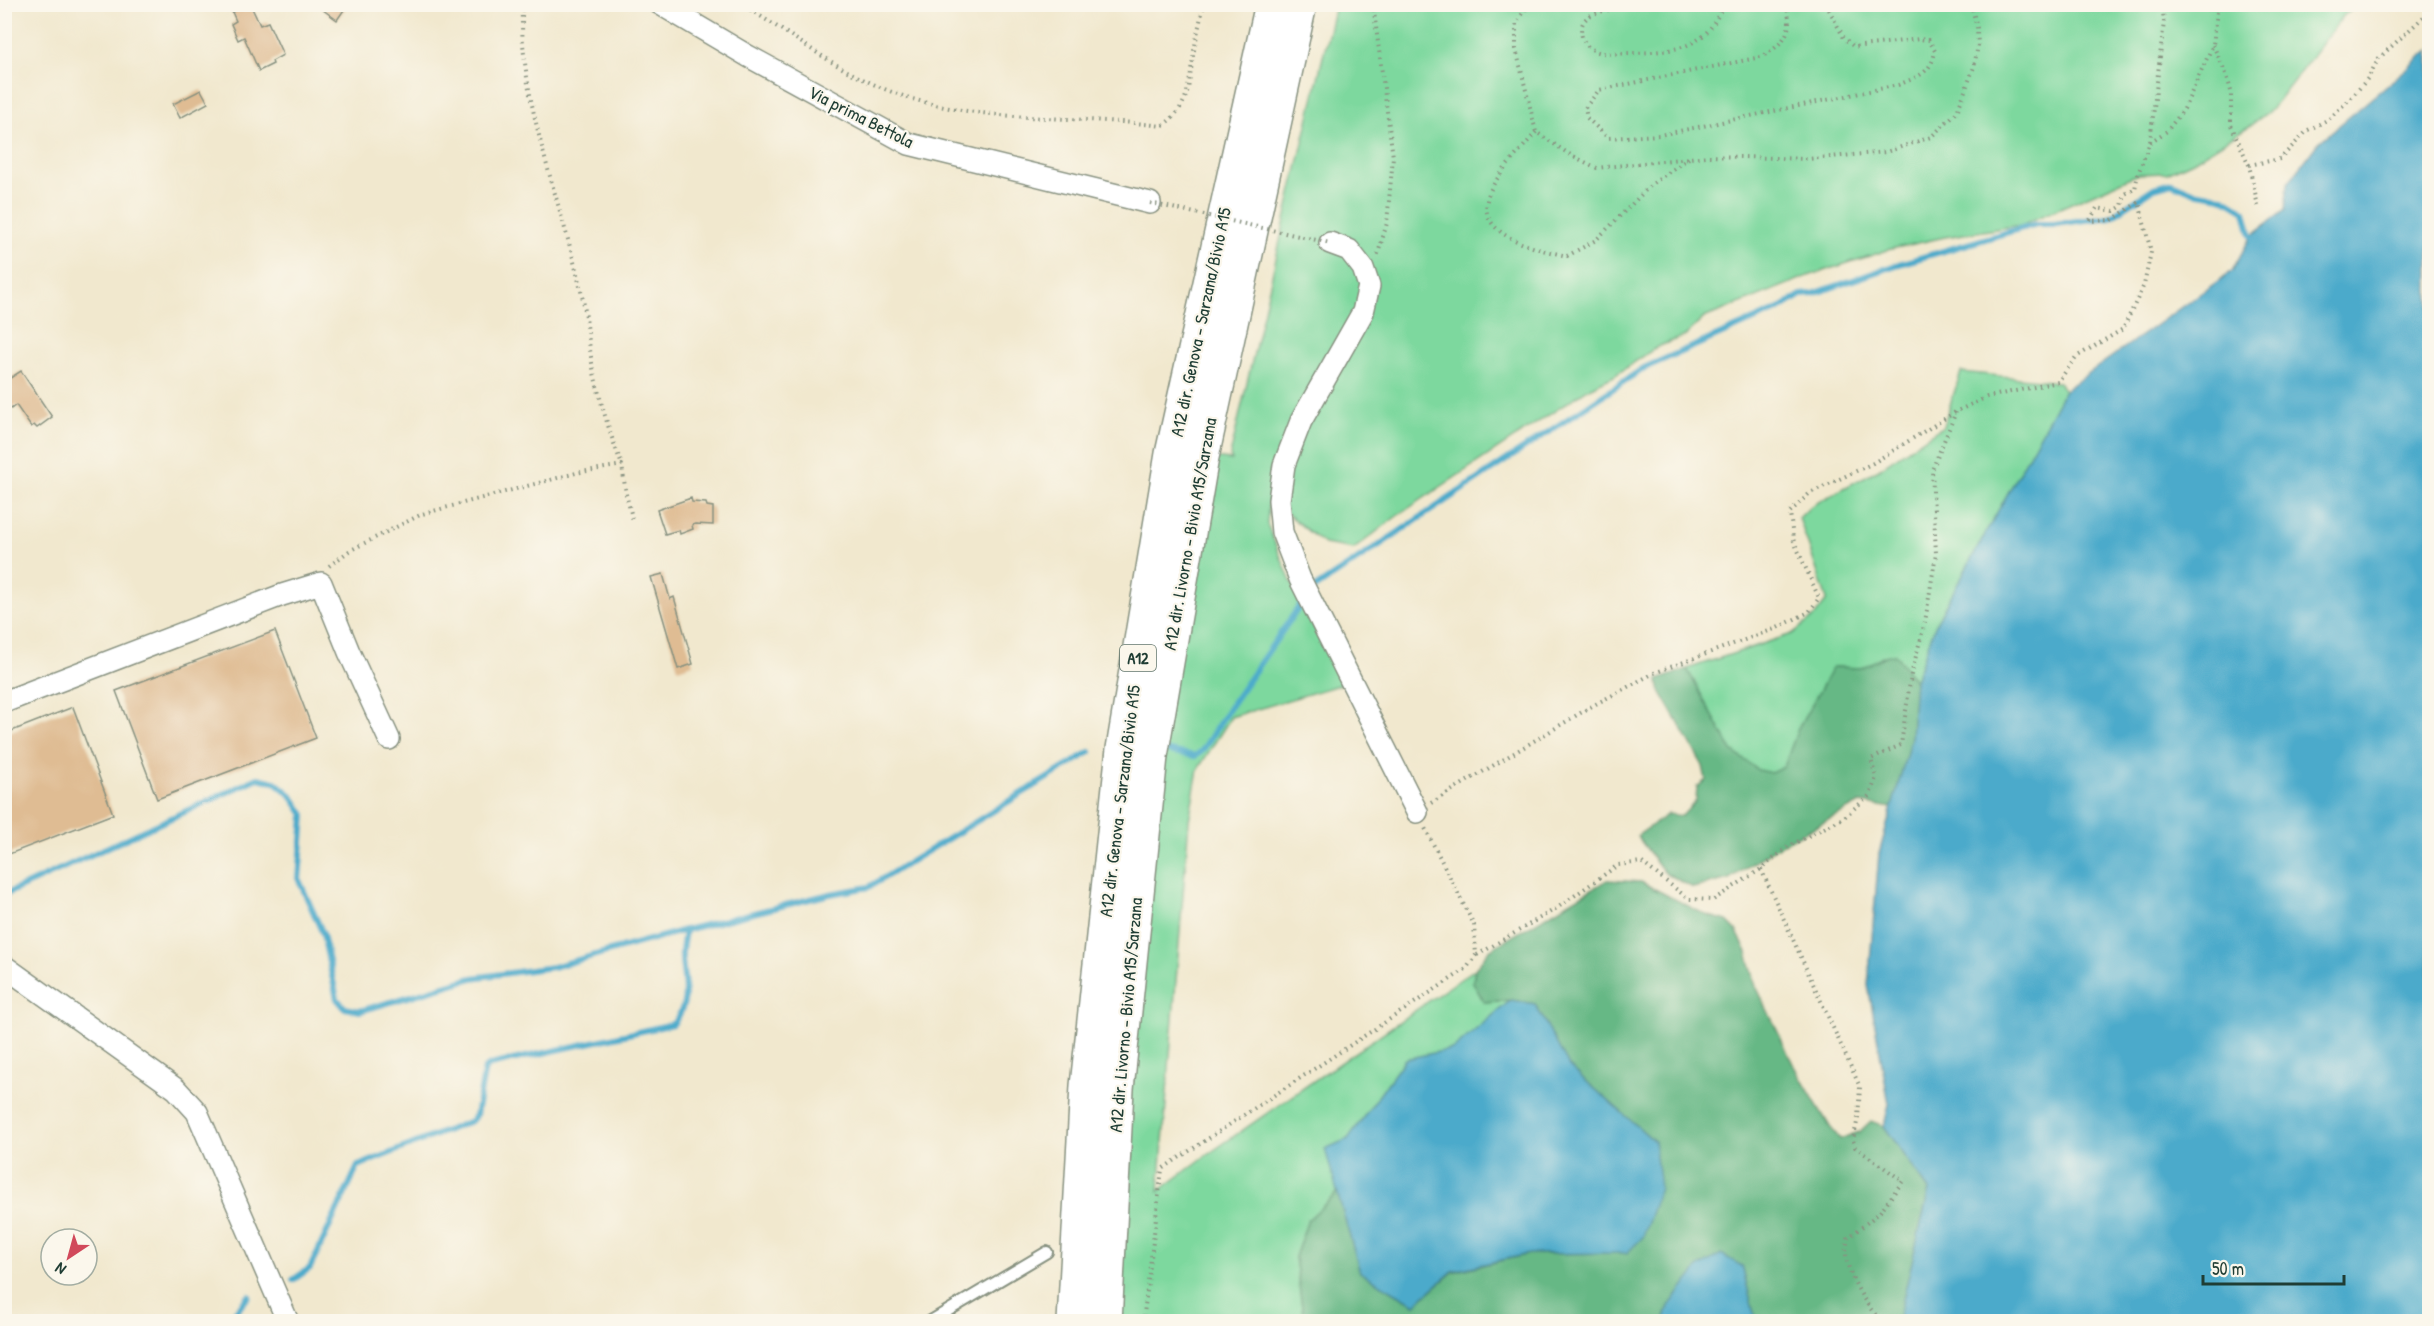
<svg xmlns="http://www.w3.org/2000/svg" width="2434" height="1326" font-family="'Patrick Hand',sans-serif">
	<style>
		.green { fill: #7dd89e; stroke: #4e8a69; stroke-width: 1.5 }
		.forest { fill: #66b885; stroke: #427a5c; stroke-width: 1.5 }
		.water { fill: #4caacb; stroke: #367480; stroke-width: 1.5 }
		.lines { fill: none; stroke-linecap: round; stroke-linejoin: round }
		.stream { stroke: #4caacb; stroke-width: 6 }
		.building { fill: #dfbc93 }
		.lane-casing { stroke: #889281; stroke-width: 14 }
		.street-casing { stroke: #889281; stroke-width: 24 }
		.highway-casing { stroke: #889281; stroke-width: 36 }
		.path { stroke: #889281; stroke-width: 4; stroke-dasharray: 1.5 4.5; stroke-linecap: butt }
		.lane { stroke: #fff; stroke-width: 10 }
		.street { stroke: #fff; stroke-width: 21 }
		.highway { stroke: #fff; stroke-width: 33 }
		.path-bridge { stroke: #889281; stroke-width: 4; stroke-dasharray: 1.5 4.5; stroke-linecap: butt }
		.labels { text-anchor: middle; stroke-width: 4.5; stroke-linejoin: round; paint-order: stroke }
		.shield { fill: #fbf7ec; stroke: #61756b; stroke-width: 1.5 }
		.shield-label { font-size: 16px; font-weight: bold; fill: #1f3d34 }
		.street-label { font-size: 18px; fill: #1f3d34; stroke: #fbf7ec }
	</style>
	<rect width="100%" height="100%" fill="#fbf7ec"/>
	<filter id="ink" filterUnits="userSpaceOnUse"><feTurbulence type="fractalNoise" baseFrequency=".0167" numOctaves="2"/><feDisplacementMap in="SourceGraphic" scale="12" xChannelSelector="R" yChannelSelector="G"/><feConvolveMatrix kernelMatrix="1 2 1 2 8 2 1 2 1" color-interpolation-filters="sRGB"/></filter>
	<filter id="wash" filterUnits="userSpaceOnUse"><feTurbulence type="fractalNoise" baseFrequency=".008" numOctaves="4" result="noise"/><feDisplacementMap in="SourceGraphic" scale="24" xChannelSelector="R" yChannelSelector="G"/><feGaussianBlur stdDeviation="1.35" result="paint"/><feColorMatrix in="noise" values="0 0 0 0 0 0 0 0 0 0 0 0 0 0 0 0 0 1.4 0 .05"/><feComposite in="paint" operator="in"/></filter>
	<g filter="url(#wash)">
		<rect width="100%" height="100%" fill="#f1e8ce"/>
		<g class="green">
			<polygon points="1335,5 2357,5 2344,15 2272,109 2251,125 2193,161 2167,173 2138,174 2021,225 1945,237 1891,249 1808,276 1704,318 1685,336 1657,347 1614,376 1591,387 1397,516 1354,549 1324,544 1269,499 1267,524 1289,577 1342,684 1231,717 1198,769 1189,820 1159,1191 1204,1157 1475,969 1473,982 1484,1002 1511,1000 1453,1049 1405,1059 1348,1139 1326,1149 1338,1192 1308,1220 1295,1257 1304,1321 1265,1321 1260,1317 1255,1322 1105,1322 1117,1089 1202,457 1232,460 1230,456"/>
			<polygon points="1961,372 2058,382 2065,390 1936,623 1915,681 1895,654 1885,656 1861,668 1833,667 1798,729 1784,767 1771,773 1758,771 1732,751 1687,669 1792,634 1814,617 1827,600 1799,518 1811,506 1877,470 1943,426"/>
		</g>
		<g class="forest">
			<polygon points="1895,654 1915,681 1911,738 1892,808 1860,803 1777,847 1729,879 1693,888 1664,872 1637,836 1668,814 1682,816 1696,801 1697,787 1706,780 1703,766 1659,689 1658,680 1687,669 1732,751 1758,770 1771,773 1784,767 1798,729 1833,667 1861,668 1885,656"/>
			<polygon points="1607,880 1641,882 1706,915 1727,921 1736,930 1747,952 1756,986 1795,1068 1830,1127 1840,1139 1859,1132 1871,1121 1884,1126 1929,1190 1898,1321 1756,1321 1742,1266 1669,1306 1664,1321 1304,1321 1295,1257 1308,1220 1338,1192 1360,1272 1415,1304 1453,1272 1529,1254 1627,1253 1654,1141 1569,1066 1535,1004 1511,1000 1484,1002 1473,982 1475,969 1489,950"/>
		</g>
		<g class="water">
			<polygon points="2429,50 2429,1321 1898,1321 1929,1190 1884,1126 1889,1104 1868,985 1879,854 1911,738 1915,681 1936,623 2065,390 2232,271 2251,236 2285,210 2288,183 2318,143"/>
			<polygon points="1511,1000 1535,1004 1569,1066 1654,1141 1660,1188 1643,1237 1627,1253 1529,1254 1453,1271 1415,1304 1360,1272 1325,1149 1348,1139 1405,1059 1453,1049"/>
			<polygon points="1721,1254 1742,1266 1756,1321 1664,1321 1669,1306 1699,1267"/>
		</g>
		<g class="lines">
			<g class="stream">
				<polyline points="1315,588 1644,368 1779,309 1801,295 1813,294 1899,264 2036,224 2054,224 2110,217 2154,188 2172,183 2193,192 2222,197 2245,211 2251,236"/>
				<polyline points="1168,751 1195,756 1202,751 1231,705 1301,604"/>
				<polyline points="4,895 258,778 275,782 291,795 304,815 299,880 323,934 337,999 345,1008 360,1011 472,978 553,967 685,930"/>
				<path d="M 293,1280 L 310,1268 L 358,1166 L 471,1121 L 476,1115 L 485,1068 L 490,1065 L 673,1024 C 691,1002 684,985 682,959 C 681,950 684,940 685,930 L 830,894 L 869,887 L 1090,752"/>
				<polyline points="227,1322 249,1296"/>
			</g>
		</g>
		<g id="blocks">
			<g class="building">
				<polygon points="250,4 260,25 268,22 283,55 272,61 273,64 259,71 244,37 238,40 231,24 236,21 232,12"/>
				<polygon points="315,4 348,4 337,20"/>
				<polygon points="201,90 208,103 180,118 173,104"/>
				<polygon points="21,371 52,417 37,428 34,425 31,427 16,405 11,409 4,399 4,382"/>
				<polygon points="691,498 692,502 706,503 707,506 713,507 713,525 695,524 692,525 693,529 680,534 679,530 665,534 657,510"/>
				<polygon points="663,574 670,599 674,597 693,664 678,669 651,577"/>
				<polygon points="275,631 316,738 157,799 116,691"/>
				<polygon points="73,707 113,814 4,856 4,734"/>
			</g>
		</g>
	</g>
	<g filter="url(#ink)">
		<use href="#blocks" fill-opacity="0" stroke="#889281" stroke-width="1.5"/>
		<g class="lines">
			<g class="lane-casing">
				<polyline id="lane" points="929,1322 1047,1252"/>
			</g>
			<g class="street-casing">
				<g id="street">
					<polyline points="660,4 748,56 909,144 1150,203"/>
					<polyline points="1330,243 1349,250 1363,268 1369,286 1363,312 1301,421 1284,465 1279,500 1282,532 1300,579 1417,812"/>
					<polyline points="4,702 282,595 321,583 349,652 389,739"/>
					<polyline points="4,966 176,1089 197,1112 288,1322"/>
				</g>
			</g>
			<g class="highway-casing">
				<g id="highway">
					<polyline points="1074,1322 1087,1086 1123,749 1172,454 1272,4"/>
					<polyline points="1105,1322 1117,1089 1151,756 1202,457 1300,4"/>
				</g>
			</g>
			<g class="path">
				<path d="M 522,4 C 519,103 560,196 581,291 C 587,315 588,339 592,363 C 599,398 609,432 622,465"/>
				<path d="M 740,4 C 784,29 824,61 869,82 C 962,127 1063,113 1162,126 C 1190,106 1188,87 1193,56 C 1196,39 1200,21 1204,4"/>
				<polyline points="1373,4 1393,157 1387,223 1377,257"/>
				<polyline points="1529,4 1516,23 1516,49 1536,132 1569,154 1597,168 1708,156 1808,159 1886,152 1931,137 1957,112 1974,67 1978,45 1977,28 1971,4"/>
				<path d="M 1644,4 C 1628,8 1609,8 1594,14 C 1576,20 1578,42 1593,50 C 1605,56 1621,53 1634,53 C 1676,51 1707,49 1723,4"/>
				<path d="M 1785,4 C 1796,30 1783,45 1761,57 L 1599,90 L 1585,108 L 1587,118 L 1608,138 L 1660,135 L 1898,85 C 1917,77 1932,73 1935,51 L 1929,40 L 1919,39 L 1854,47 L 1844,38 L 1826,4"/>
				<polyline points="2213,45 2227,76 2231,91 2231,125 2249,165 2258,206"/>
				<path d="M 1536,132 C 1523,148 1507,164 1495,182 C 1462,233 1532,248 1567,256 L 1596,240 L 1652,184 L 1689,158"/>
				<polyline points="2150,142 2167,131 2184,109 2213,45 2218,4"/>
				<polyline points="2249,165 2280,159 2308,130 2329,119 2353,96 2368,78 2379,58 2430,11"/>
				<polyline points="329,566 349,551 422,514 576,473 622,465 626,494 633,521"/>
				<polyline points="1431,803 1592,706 1654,673 1777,628 1809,612 1819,598 1793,539 1790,512 1810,493 1873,463 1957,411 1987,397 2058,382 2076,357 2123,329 2144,285 2151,252 2139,202 2112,220 2091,221 2090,220 2097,208 2114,211 2122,206 2125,194 2135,189 2138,174 2150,142 2164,22 2162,4"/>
				<path d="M 1761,869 L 1860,1087 L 1858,1118 L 1853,1140 L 1855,1147 L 1903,1181 L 1879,1213 L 1848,1238 C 1847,1243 1846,1248 1846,1253 C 1846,1272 1868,1312 1884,1322"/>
				<polyline points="1477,955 1557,908 1618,865 1641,862 1689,899 1713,900 1761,869 1787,847 1843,818 1870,795 1876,778 1871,759 1901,745 1911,675 1925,622 1936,554 1932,470 1956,412"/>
				<polyline points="1143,1322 1162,1169 1466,969 1476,955 1474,925 1425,828"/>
			</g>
			<use href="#lane" class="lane"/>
			<use href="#street" class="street"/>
			<use href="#highway" class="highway"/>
			<polyline class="path-bridge" points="1150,203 1330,243"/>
		</g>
	</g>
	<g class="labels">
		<rect class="shield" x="1120" y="645" width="36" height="26" rx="4.5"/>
		<g class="shield-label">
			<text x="1138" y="664">A12</text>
		</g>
		<g class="street-label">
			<text transform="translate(861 117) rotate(27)" y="6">Via prima Bettola</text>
			<text transform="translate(1201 322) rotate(-78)" y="6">A12 dir. Genova - Sarzana/Bivio A15</text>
			<text transform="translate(1190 534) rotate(-80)" y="6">A12 dir. Livorno - Bivio A15/Sarzana</text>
			<text transform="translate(1120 801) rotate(-83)" y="6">A12 dir. Genova - Sarzana/Bivio A15</text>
			<text transform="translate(1126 1015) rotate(-85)" y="6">A12 dir. Livorno - Bivio A15/Sarzana</text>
		</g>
	</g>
	<rect width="2434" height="1326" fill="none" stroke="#fbf7ec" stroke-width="24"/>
	<g transform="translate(69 1257) rotate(216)"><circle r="28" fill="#fbf7ec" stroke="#a3ada2" stroke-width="1.5"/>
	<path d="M0-4.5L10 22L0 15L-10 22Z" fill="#d1495b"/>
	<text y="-9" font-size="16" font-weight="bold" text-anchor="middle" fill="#1f3d34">N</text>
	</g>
	<path d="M2203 1275v9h141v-9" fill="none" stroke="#1f3d34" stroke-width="3"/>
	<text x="2212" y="1275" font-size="18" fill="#1f3d34" stroke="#fbf7ec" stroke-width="4.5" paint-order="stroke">50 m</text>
</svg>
